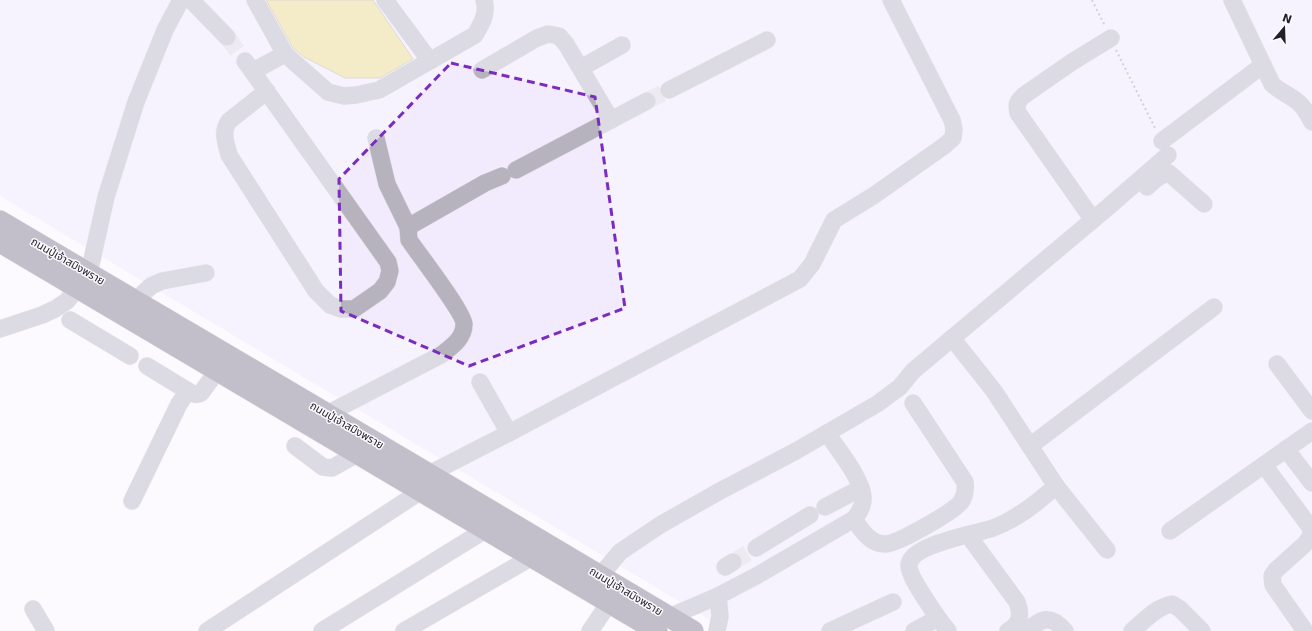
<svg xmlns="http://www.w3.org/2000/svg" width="1312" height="631" font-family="'DejaVu Sans','Noto Sans Thai',sans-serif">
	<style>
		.built { fill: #f2eafd }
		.building { fill: #ebd986; stroke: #bab59d }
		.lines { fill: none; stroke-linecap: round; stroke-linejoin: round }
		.minor-tunnel { stroke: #dbd9df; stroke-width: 17; stroke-dasharray: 17 8; stroke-linecap: butt }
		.minor-casing { stroke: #d9d7dc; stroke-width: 18 }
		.major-casing { stroke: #d9d7dc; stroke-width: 22 }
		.path { stroke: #a29fa6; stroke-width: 2; stroke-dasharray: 2 3; stroke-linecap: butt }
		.minor { stroke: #b7b3be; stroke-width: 17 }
		.major { stroke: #7f788a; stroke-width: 21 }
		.marked { fill: none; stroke: #7b2cbf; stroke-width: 3; stroke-dasharray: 8 5; stroke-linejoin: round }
		.labels { text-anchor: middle; stroke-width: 3; stroke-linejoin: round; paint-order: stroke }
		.street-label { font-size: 11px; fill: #221f27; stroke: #fcfaff }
	</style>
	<rect width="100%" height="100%" fill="#fcfaff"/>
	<polygon class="built" points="0,0 1312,0 1312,631 729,631 0,196"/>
	<polygon class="building" points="266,0 373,0 413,59 380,78 345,78 304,57 293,48"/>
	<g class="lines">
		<g class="minor-tunnel">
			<polyline points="227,37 245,61"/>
			<polyline points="647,101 669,90"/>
			<polyline points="733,562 756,548"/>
		</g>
		<g class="minor-casing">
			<g id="minor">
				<polyline points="191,0 227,37"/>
				<path d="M 255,0 L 285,54 L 328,92 L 344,96 L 356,95 L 379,90 L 475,35 C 482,23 488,13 484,0"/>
				<polyline points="385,0 430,61"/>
				<path d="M 1232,0 L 1272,84 C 1281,93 1293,96 1301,105 C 1306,110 1309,117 1312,122"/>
				<path d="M 245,61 L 388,262 L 390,271 L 387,282 L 380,291 L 354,309 L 341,309 L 330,305 L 316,291 L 229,155 C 226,142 221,132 229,121 L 267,91"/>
				<polyline points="581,68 622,45"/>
				<polyline points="482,70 537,38 548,34 559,36 566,44 611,120"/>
				<polyline points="253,71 285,54"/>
				<polyline points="669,90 767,40"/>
				<polyline points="376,138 387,184 408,227"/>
				<polyline points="1162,141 1263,65"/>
				<polyline points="516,170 647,101"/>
				<path d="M 1147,187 C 1154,181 1159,174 1169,173 L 1204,204"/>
				<path d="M 1093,220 L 1018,113 C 1016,104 1017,102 1023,96 L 1072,62 L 1111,38"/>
				<polyline points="135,301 151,286 162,281 206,273"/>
				<polyline points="70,320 130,356"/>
				<polyline points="0,329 42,315 55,309 67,301 89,273 106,197 136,102 165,30 181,0"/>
				<polyline points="1277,364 1312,411"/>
				<polyline points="480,382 509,433"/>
				<path d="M 188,391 C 193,394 196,396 201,393 L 217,371"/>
				<path d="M 327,414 L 441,355 C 451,347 464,339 464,324 C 464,313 418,253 409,240 L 408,227 L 485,183 L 502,176"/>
				<polyline points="295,446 323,467 332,468 357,454"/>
				<polyline points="1030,446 1214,307"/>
				<polyline points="1286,449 1312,483"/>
				<polyline points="1264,465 1310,527 1311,536 1305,544 1276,570 1272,576 1273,585 1305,631"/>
				<polyline points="429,474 509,433 800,279 812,264 834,220 873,196 944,146 953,138 954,129 952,120 891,0"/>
				<polyline points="1056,486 1107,550"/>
				<polyline points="132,501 179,404 188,391 147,366"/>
				<polyline points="825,507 861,488"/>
				<path d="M 854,519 C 861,530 871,545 886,544 C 899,543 953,512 961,502 C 965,496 966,490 965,482 L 913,403"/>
				<polyline points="1170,531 1312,431"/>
				<path d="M 968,535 L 1017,602 C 1022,615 1020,624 1008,631"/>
				<polyline points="756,548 810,515"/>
				<polyline points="725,567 733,562"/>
				<polyline points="600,576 620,552 660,525 720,491 796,451 877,404 900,387 913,371 1107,208 1168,155"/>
				<polyline points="33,609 46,631"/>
				<path d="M 669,617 L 718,596 L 758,575 L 854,519 C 859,513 864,506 863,497 C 861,477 838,450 827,433"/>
				<path d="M 938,618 C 931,607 908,576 909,565 C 911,544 976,534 993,528 C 1017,519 1037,503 1056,486 L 994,391 L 952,338"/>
				<polyline points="207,631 421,491"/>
				<polyline points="322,631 485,530"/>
				<polyline points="404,631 532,557"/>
				<polyline points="590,631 609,603"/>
				<polyline points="717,631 720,616 718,596"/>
				<polyline points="830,631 893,602"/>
				<polyline points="914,631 938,618 948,631"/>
				<path d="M 1026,631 C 1042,619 1050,613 1065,631"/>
				<path d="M 1132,631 C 1144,621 1156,607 1172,604 L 1180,609 L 1202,631"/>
			</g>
		</g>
		<g class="major-casing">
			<g id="major">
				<polyline points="0,221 429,474 693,631"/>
				<polyline points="0,242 657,631"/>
			</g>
		</g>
		<g class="path">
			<polyline points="1092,0 1105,26"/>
			<polyline points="1116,50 1155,128"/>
		</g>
		<use href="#minor" class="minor"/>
		<use href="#major" class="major"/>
	</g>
	<path d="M0 0H1312V631H0ZM 451,63 L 595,97 L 625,308 L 469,366 L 341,311 L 339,179 Z" fill="#fcfaff" fill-opacity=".55" fill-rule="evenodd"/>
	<path class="marked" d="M 451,63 L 595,97 L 625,308 L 469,366 L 341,311 L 339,179 Z"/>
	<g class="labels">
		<g class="street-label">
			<text transform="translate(68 261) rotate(30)" y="4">ถนนปู่เจ้าสมิงพราย</text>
			<text transform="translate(347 425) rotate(30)" y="4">ถนนปู่เจ้าสมิงพราย</text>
			<text transform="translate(626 591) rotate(31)" y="4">ถนนปู่เจ้าสมิงพราย</text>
		</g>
	</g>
	<g transform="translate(1284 28) rotate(19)" stroke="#fcfaff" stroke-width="3" paint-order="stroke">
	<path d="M0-3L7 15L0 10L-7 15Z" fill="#221f27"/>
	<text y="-6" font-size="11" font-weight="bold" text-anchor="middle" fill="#221f27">N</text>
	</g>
</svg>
